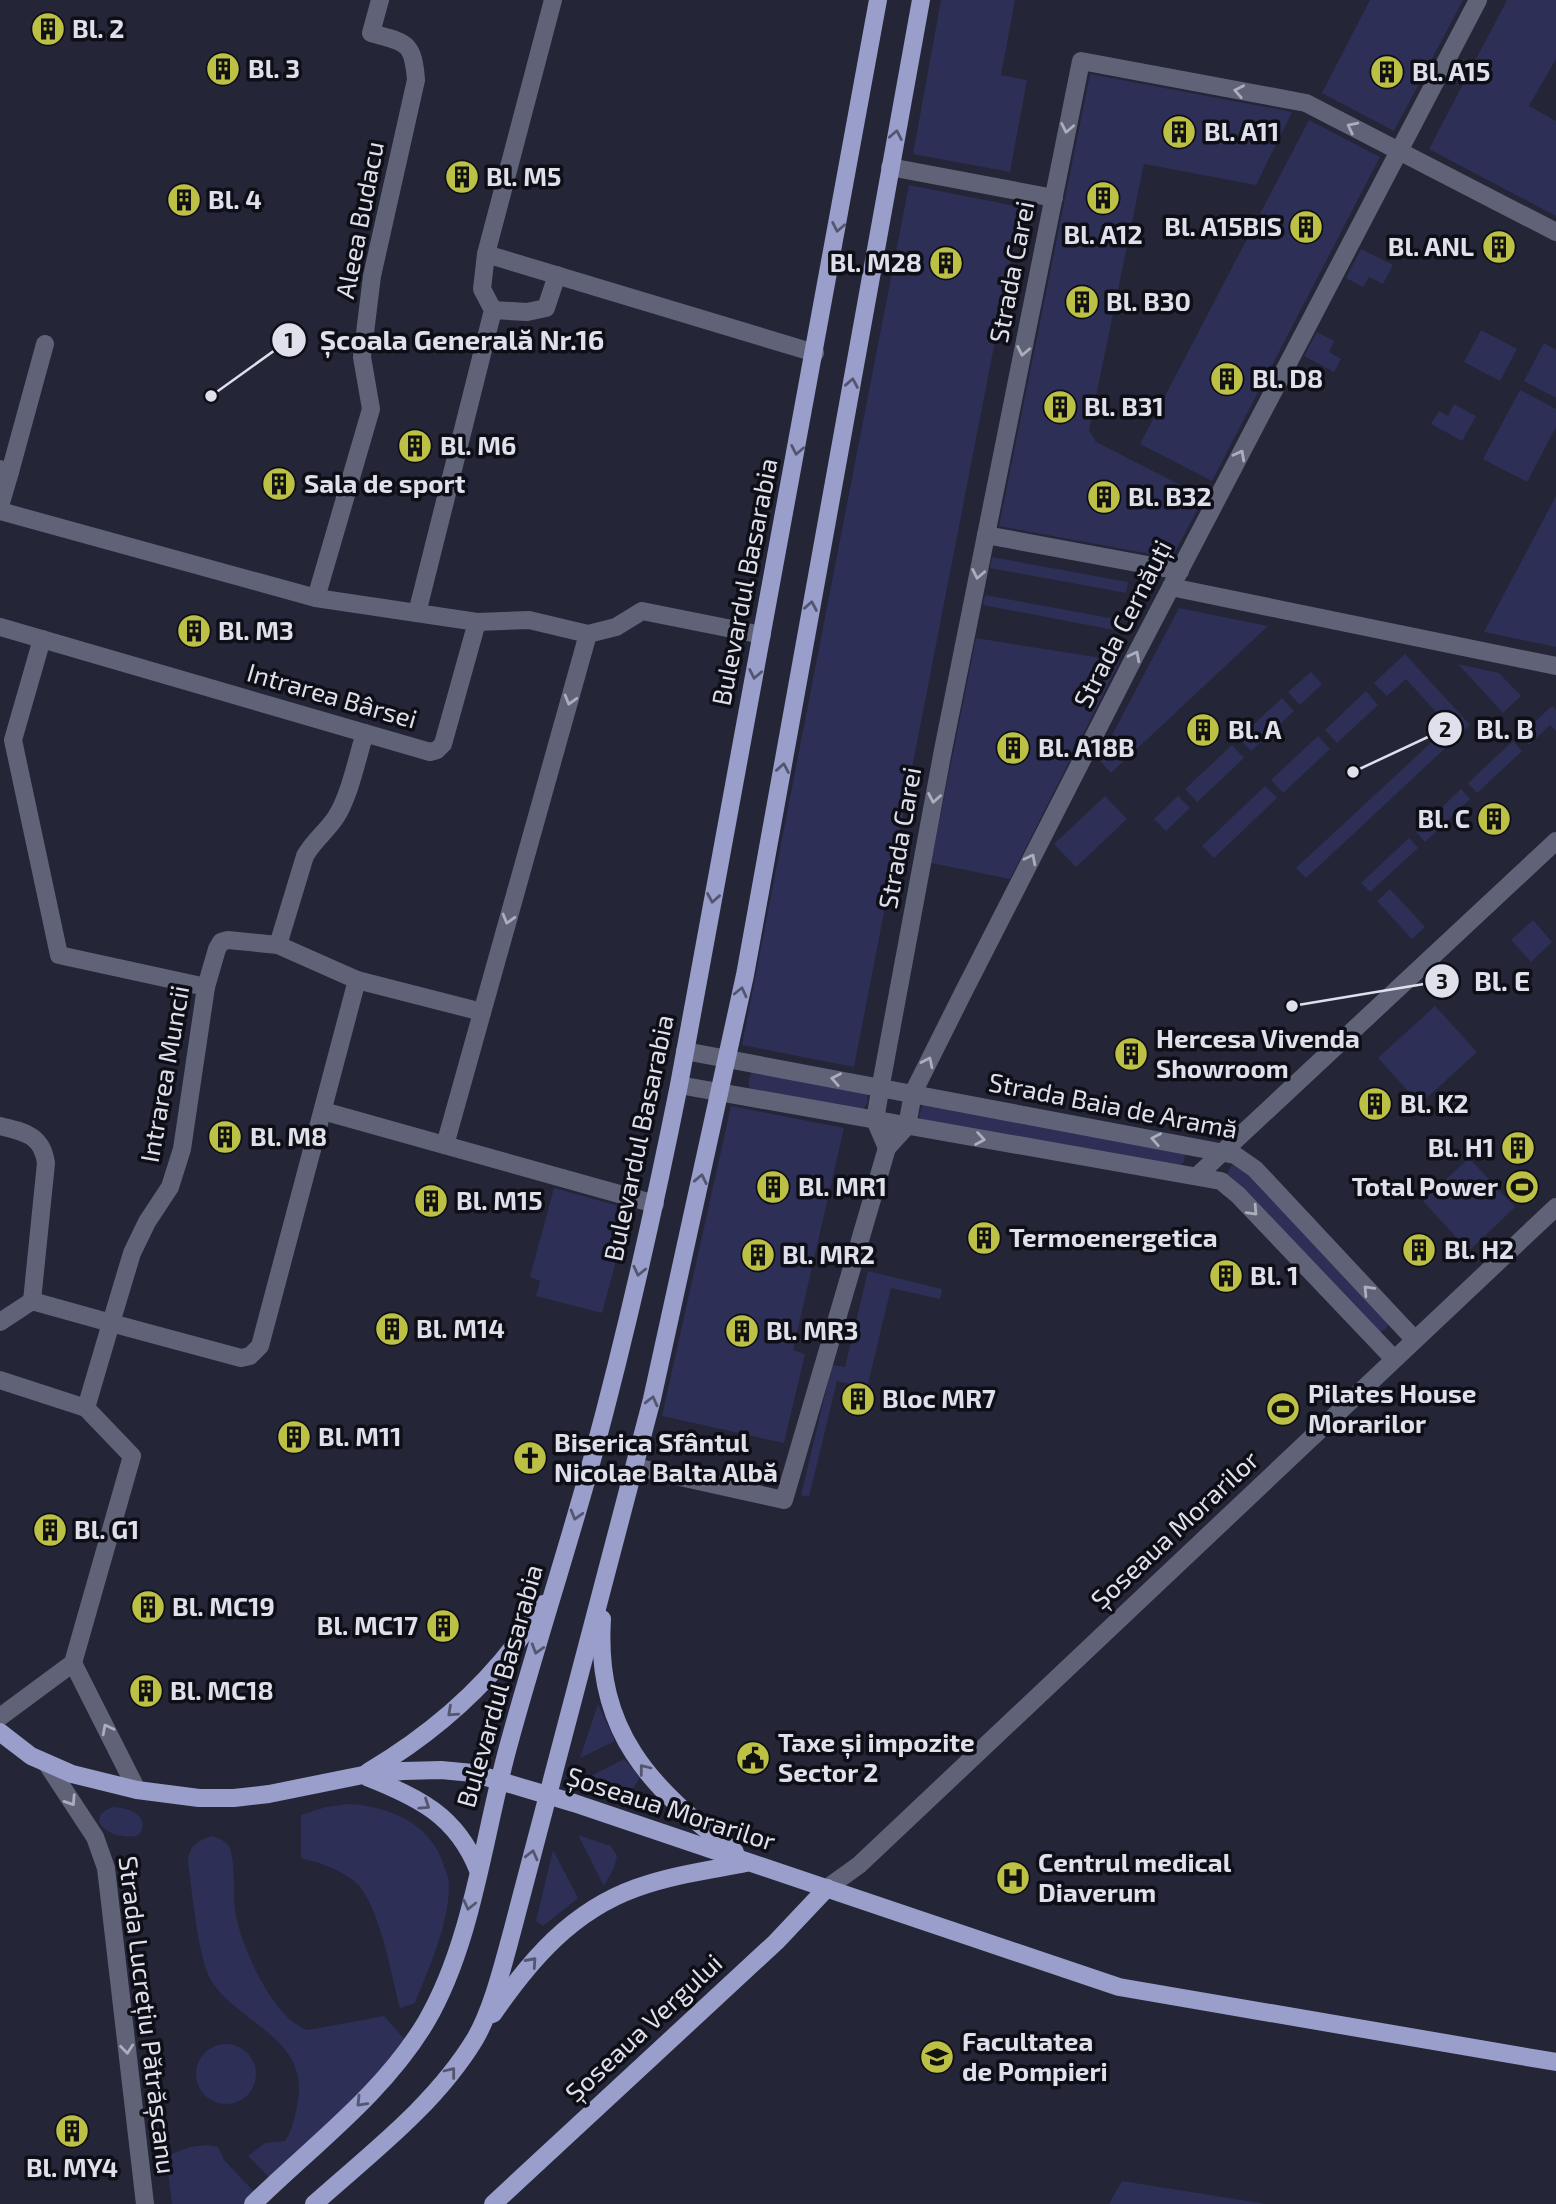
<svg xmlns="http://www.w3.org/2000/svg" width="1556" height="2204" font-family="'Exo 2',sans-serif">
	<style>
		.green { fill: #2d2f56 }
		.lines { fill: none; stroke-linecap: round; stroke-linejoin: round }
		.minor { stroke: #606378; stroke-width: 18 }
		.major { stroke: #999ecb; stroke-width: 18 }
		.oneway { stroke: #acaebd }
		.oneway2 { stroke: #545670 }
		.labels { text-anchor: middle; stroke-width: 7; stroke-linejoin: round; paint-order: stroke }
		.poi-label { font-size: 26px; font-weight: bold; fill: #dfe0eb; stroke: #0e0f16; text-anchor: start }
		.street-label { font-size: 26px; fill: #dfe0eb; stroke: #0e0f16 }
		.leader { fill: none; stroke: #dfe0eb; stroke-width: 2.5 }
		.callout-dot { fill: #dfe0eb; stroke: #0e0f16; stroke-width: 2.5 }
		.mark-label { font-size: 21px; text-anchor: middle; font-weight: bold; fill: #111 }
		.callout-label { font-size: 28px; text-anchor: middle; font-weight: bold; fill: #dfe0eb; stroke: #0e0f16; stroke-width: 7; stroke-linejoin: round; paint-order: stroke }
	</style>
	<rect width="100%" height="100%" fill="#242536"/>
	<g class="green">
		<polygon points="941,0 1015,0 1001,75 1027,80 1010,172 913,154"/>
		<polygon points="1370,0 1463,0 1394,131 1322,93"/>
		<polygon points="1507,0 1556,0 1556,59 1529,106 1556,121 1556,216 1429,149"/>
		<polygon points="1090,74 1292,112 1256,185 1144,164 1089,430 1096,442 1204,497 1172,558 999,526"/>
		<polygon points="1309,120 1380,157 1212,481 1140,444"/>
		<polygon points="909,185 1021,207 854,1067 742,1045"/>
		<polygon points="1361,249 1393,265 1383,284 1369,277 1363,287 1346,278"/>
		<polygon points="1481,330 1517,349 1500,381 1464,362"/>
		<polygon points="1317,332 1334,341 1329,352 1341,359 1334,372 1304,356"/>
		<polygon points="1544,343 1556,350 1556,398 1524,381"/>
		<polygon points="1520,390 1556,409 1556,427 1527,482 1483,459"/>
		<polygon points="1454,404 1476,416 1462,441 1431,424 1439,411 1448,416"/>
		<polygon points="1556,496 1556,647 1484,632"/>
		<polygon points="992,557 1128,582 1126,593 990,568"/>
		<polygon points="985,595 1121,620 1119,631 983,605"/>
		<polygon points="1179,608 1268,626 1111,773 1099,760"/>
		<polygon points="976,638 1120,661 1010,879 931,863"/>
		<polygon points="1405,654 1470,725 1306,878 1296,868 1449,726 1406,679 1387,696 1374,683"/>
		<polygon points="1458,664 1499,673 1521,696 1503,713"/>
		<polygon points="1311,672 1322,684 1300,705 1288,692"/>
		<polygon points="1366,691 1378,705 1337,743 1325,730"/>
		<polygon points="1282,698 1294,711 1251,751 1239,738"/>
		<polygon points="1552,706 1556,710 1556,731 1550,725 1529,745 1520,735"/>
		<polygon points="1318,736 1330,749 1283,793 1271,780"/>
		<polygon points="1513,741 1522,751 1477,793 1468,783"/>
		<polygon points="1232,745 1244,758 1197,802 1185,789"/>
		<polygon points="1265,786 1277,798 1214,858 1202,846"/>
		<polygon points="1461,789 1470,799 1425,842 1416,832"/>
		<polygon points="1105,796 1127,819 1076,867 1054,844"/>
		<polygon points="1178,796 1190,808 1166,831 1154,819"/>
		<polygon points="1409,838 1418,848 1370,892 1361,883"/>
		<polygon points="1390,889 1425,927 1412,939 1377,901"/>
		<polygon points="1533,920 1552,942 1531,962 1511,940"/>
		<polygon points="1435,1006 1477,1052 1420,1104 1378,1058"/>
		<path d="M 753,1071 L 866,1092 C 869,1100 868,1105 862,1110 L 750,1089 C 747,1082 749,1077 753,1071 Z"/>
		<polygon points="924,1103 1185,1154 1184,1162 1179,1166 922,1121 919,1115"/>
		<polygon points="731,1106 844,1128 793,1350 805,1354 784,1443 662,1416"/>
		<polygon points="1469,1158 1515,1207 1469,1251 1423,1201"/>
		<path d="M 1240,1162 L 1389,1321 C 1387,1329 1384,1332 1376,1333 L 1227,1175 C 1229,1167 1232,1163 1240,1162 Z"/>
		<polygon points="554,1188 630,1209 602,1313 536,1296 540,1281 530,1277"/>
		<polygon points="868,1271 942,1289 940,1299 891,1288 867,1388 837,1381 809,1497 801,1495 832,1365 845,1367"/>
		<polygon points="598,1704 615,1741 580,1758"/>
		<polygon points="624,1759 640,1777 632,1790 591,1776"/>
		<path d="M 349,1804 C 388,1806 430,1823 443,1863 C 445,1870 449,1877 449,1884 C 449,1925 430,1965 415,2003 L 400,2008 C 392,1977 379,1902 355,1882 C 340,1869 320,1863 301,1858 L 301,1815 L 326,1807 Z"/>
		<path d="M 113,1807 C 130,1808 151,1816 139,1835 C 115,1843 79,1819 113,1807 Z"/>
		<polygon points="578,1835 611,1846 617,1856 614,1868 604,1886"/>
		<path d="M 212,1836 C 221,1839 229,1842 231,1852 C 236,1872 232,1895 236,1916 C 242,1948 274,2021 308,2030 L 384,2016 L 406,2041 L 382,2072 L 271,2179 L 248,2156 L 265,2143 L 285,2141 C 293,2129 295,2116 298,2101 C 308,2038 241,2025 212,1982 C 198,1961 192,1889 188,1862 C 189,1845 198,1841 212,1836 Z"/>
		<polygon points="553,1850 578,1898 543,1926 536,1921"/>
		<circle cx="226" cy="2074" r="30"/>
		<polygon points="206,2145 218,2147 224,2160 256,2194 245,2204 172,2204 166,2156 190,2147"/>
		<polygon points="1122,2181 1266,2204 1109,2204"/>
	</g>
	<g class="lines">
		<g class="minor">
			<polyline points="890,167 1054,198"/>
			<polyline points="486,254 815,353"/>
			<polyline points="493,310 527,312 546,308 557,275"/>
			<polyline points="0,469 10,472 0,506"/>
			<polyline points="10,472 45,344"/>
			<polyline points="0,511 316,598 477,622 529,620 588,634 616,627 642,611 762,635"/>
			<polyline points="986,535 1180,571"/>
			<polyline points="1171,587 1556,666"/>
			<path d="M 316,598 L 371,409 L 362,357 L 372,276 L 416,80 C 413,41 406,43 371,33 L 380,0"/>
			<polyline points="417,613 493,310 482,289 486,254 553,0"/>
			<polyline points="0,627 430,752 437,750 443,744 477,622"/>
			<polyline points="42,639 13,740 59,955 206,987"/>
			<polygon points="228,940 278,945 357,980 260,1346 250,1356 241,1358 111,1323 132,1253 147,1222 170,1187 182,1149 206,987 217,949 221,942"/>
			<path d="M 278,945 L 305,856 C 313,841 327,831 336,817 C 350,795 357,758 365,733"/>
			<polyline points="357,980 482,1012"/>
			<polyline points="685,1051 1235,1155 1255,1169 1415,1340"/>
			<polyline points="679,1085 1221,1181 1238,1195 1394,1359"/>
			<polyline points="323,1111 655,1204"/>
			<path d="M 0,1126 C 25,1132 42,1135 46,1163 L 32,1301"/>
			<polyline points="445,1145 588,634"/>
			<polyline points="887,1148 875,1120 882,1079 943,750 1081,61 1306,103 1556,232"/>
			<polyline points="1197,1176 1556,841"/>
			<polyline points="0,1322 32,1301 111,1323 86,1408 132,1456 73,1663 0,1717"/>
			<polyline points="0,1380 86,1408"/>
			<polyline points="635,1467 784,1500 887,1148 907,1126 913,1093 964,991 1136,654 1478,0"/>
			<polyline points="73,1663 137,1790"/>
			<polyline points="47,1764 95,1837 106,1868 145,2204"/>
			<polyline points="827,1888 859,1865 1556,1207"/>
		</g>
		<g class="major">
			<path d="M 602,1619 C 595,1732 650,1788 735,1852"/>
			<polyline points="0,1732 31,1756 72,1774 137,1790 199,1798 234,1798 269,1794 363,1775 403,1771 441,1770 473,1773 574,1803 1119,1987 1556,2062"/>
			<path d="M 368,1772 C 439,1730 500,1675 543,1604"/>
			<path d="M 367,1777 C 418,1797 457,1816 478,1870"/>
			<path d="M 493,2014 C 530,1960 572,1911 636,1888 C 671,1875 710,1870 746,1863"/>
			<path d="M 253,2204 C 312,2146 383,2094 426,2022 C 474,1940 484,1831 510,1740 C 536,1645 567,1551 593,1456 C 626,1334 654,1210 679,1085 L 878,0"/>
			<path d="M 314,2204 C 371,2153 435,2105 475,2039 C 492,2010 503,1965 512,1932 L 652,1399 L 745,975 L 921,0"/>
			<polyline points="493,2204 776,1942 827,1888"/>
		</g>
	</g>
	<defs><path id="oneway-chevron" d="M-2-3.5L2.5 0L-2 3.5" fill="none" stroke-width="1.6" stroke-linecap="round" stroke-linejoin="round" transform="scale(1.75)"/></defs>
	<g class="oneway">
		<use href="#oneway-chevron" transform="translate(1239 91) rotate(-169)"/>
		<use href="#oneway-chevron" transform="translate(1352 127) rotate(-153)"/>
		<use href="#oneway-chevron" transform="translate(1067 128) rotate(101)"/>
		<use href="#oneway-chevron" transform="translate(1023 351) rotate(101)"/>
		<use href="#oneway-chevron" transform="translate(1240 455) rotate(-62)"/>
		<use href="#oneway-chevron" transform="translate(978 574) rotate(101)"/>
		<use href="#oneway-chevron" transform="translate(1135 656) rotate(-63)"/>
		<use href="#oneway-chevron" transform="translate(570 700) rotate(106)"/>
		<use href="#oneway-chevron" transform="translate(934 798) rotate(100)"/>
		<use href="#oneway-chevron" transform="translate(1031 859) rotate(-63)"/>
		<use href="#oneway-chevron" transform="translate(508 919) rotate(106)"/>
		<use href="#oneway-chevron" transform="translate(928 1062) rotate(-64)"/>
		<use href="#oneway-chevron" transform="translate(836 1079) rotate(-169)"/>
		<use href="#oneway-chevron" transform="translate(980 1139) rotate(10)"/>
		<use href="#oneway-chevron" transform="translate(1156 1139) rotate(-169)"/>
		<use href="#oneway-chevron" transform="translate(1253 1211) rotate(47)"/>
		<use href="#oneway-chevron" transform="translate(1368 1290) rotate(-133)"/>
		<use href="#oneway-chevron" transform="translate(107 1729) rotate(-117)"/>
		<use href="#oneway-chevron" transform="translate(71 1801) rotate(57)"/>
		<use href="#oneway-chevron" transform="translate(127 2049) rotate(84)"/>
	</g>
	<g class="oneway2">
		<use href="#oneway-chevron" transform="translate(896 135) rotate(-79)"/>
		<use href="#oneway-chevron" transform="translate(838 227) rotate(101)"/>
		<use href="#oneway-chevron" transform="translate(852 383) rotate(-80)"/>
		<use href="#oneway-chevron" transform="translate(797 450) rotate(101)"/>
		<use href="#oneway-chevron" transform="translate(811 606) rotate(-80)"/>
		<use href="#oneway-chevron" transform="translate(755 674) rotate(101)"/>
		<use href="#oneway-chevron" transform="translate(783 768) rotate(-80)"/>
		<use href="#oneway-chevron" transform="translate(713 898) rotate(100)"/>
		<use href="#oneway-chevron" transform="translate(741 992) rotate(-77)"/>
		<use href="#oneway-chevron" transform="translate(701 1179) rotate(-78)"/>
		<use href="#oneway-chevron" transform="translate(639 1271) rotate(103)"/>
		<use href="#oneway-chevron" transform="translate(652 1401) rotate(-76)"/>
		<use href="#oneway-chevron" transform="translate(576 1515) rotate(106)"/>
		<use href="#oneway-chevron" transform="translate(537 1649) rotate(107)"/>
		<use href="#oneway-chevron" transform="translate(452 1712) rotate(138)"/>
		<use href="#oneway-chevron" transform="translate(644 1769) rotate(-128)"/>
		<use href="#oneway-chevron" transform="translate(425 1805) rotate(34)"/>
		<use href="#oneway-chevron" transform="translate(532 1855) rotate(-76)"/>
		<use href="#oneway-chevron" transform="translate(469 1905) rotate(103)"/>
		<use href="#oneway-chevron" transform="translate(532 1962) rotate(-48)"/>
		<use href="#oneway-chevron" transform="translate(451 2072) rotate(-52)"/>
		<use href="#oneway-chevron" transform="translate(361 2102) rotate(134)"/>
	</g>
	<defs>
		<g id="building-disc" transform="scale(1.75)"><circle r="9.5" fill="#bcc044" stroke="#0e0f16"/><path d="M-4-6H4V6H1V3H-1V6H-4ZM-2.5-4.3h1.7v1.8h-1.7ZM.8-4.3h1.7v1.8H.8ZM-2.5-1h1.7V.8h-1.7ZM.8-1h1.7V.8H.8Z" fill="#111"/></g>
		<g id="stadium-disc" transform="scale(1.75)"><circle r="9.5" fill="#bcc044" stroke="#0e0f16"/><path d="M0-5a6.5 5 0 1 0 0 10a6.5 5 0 1 0 0-10ZM-3.5-1.8h7v3.6h-7Z" fill="#111"/></g>
		<g id="church-disc" transform="scale(1.75)"><circle r="9.5" fill="#bcc044" stroke="#0e0f16"/><path d="M-1.2-6h2.4v3.5h3.3v2.4h-3.3V6h-2.4V-.1h-3.3v-2.4h3.3Z" fill="#111"/></g>
		<g id="civic-disc" transform="scale(1.75)"><circle r="9.5" fill="#bcc044" stroke="#0e0f16"/><path d="M-.6-6.5H3V-4.5H.6V-3L4-1V1h2V6H-6V1h2V-1L-.6-3ZM-1.2 2.5V6h2.4V2.5Z" fill="#111"/></g>
		<g id="hospital-disc" transform="scale(1.75)"><circle r="9.5" fill="#bcc044" stroke="#0e0f16"/><path d="M-5-5h3v3.5h4V-5h3V5h-3V1.5h-4V5h-3Z" fill="#111"/></g>
		<g id="university-disc" transform="scale(1.75)"><circle r="9.5" fill="#bcc044" stroke="#0e0f16"/><path d="M0-5L7-2L0 1L-7-2ZM-4 1L0 2.5L4 1V4Q0 6-4 4Z" fill="#111"/></g>
	</defs>
	<g fill-rule="evenodd">
		<use href="#building-disc" x="48" y="29"/>
		<use href="#building-disc" x="223" y="69"/>
		<use href="#building-disc" x="1387" y="72"/>
		<use href="#building-disc" x="1179" y="132"/>
		<use href="#building-disc" x="462" y="177"/>
		<use href="#building-disc" x="1103" y="198"/>
		<use href="#building-disc" x="184" y="200"/>
		<use href="#building-disc" x="1306" y="227"/>
		<use href="#building-disc" x="1499" y="247"/>
		<use href="#building-disc" x="946" y="263"/>
		<use href="#building-disc" x="1082" y="302"/>
		<use href="#building-disc" x="1227" y="379"/>
		<use href="#building-disc" x="1060" y="407"/>
		<use href="#building-disc" x="415" y="446"/>
		<use href="#building-disc" x="279" y="484"/>
		<use href="#building-disc" x="1104" y="497"/>
		<use href="#building-disc" x="194" y="631"/>
		<use href="#building-disc" x="1203" y="730"/>
		<use href="#building-disc" x="1013" y="748"/>
		<use href="#building-disc" x="1494" y="819"/>
		<use href="#building-disc" x="1131" y="1054"/>
		<use href="#building-disc" x="1375" y="1104"/>
		<use href="#building-disc" x="225" y="1137"/>
		<use href="#building-disc" x="1518" y="1148"/>
		<use href="#building-disc" x="773" y="1187"/>
		<use href="#stadium-disc" x="1522" y="1187"/>
		<use href="#building-disc" x="431" y="1201"/>
		<use href="#building-disc" x="984" y="1238"/>
		<use href="#building-disc" x="1419" y="1250"/>
		<use href="#building-disc" x="758" y="1255"/>
		<use href="#building-disc" x="1226" y="1276"/>
		<use href="#building-disc" x="392" y="1329"/>
		<use href="#building-disc" x="742" y="1331"/>
		<use href="#building-disc" x="858" y="1399"/>
		<use href="#stadium-disc" x="1283" y="1409"/>
		<use href="#building-disc" x="294" y="1437"/>
		<use href="#church-disc" x="530" y="1458"/>
		<use href="#building-disc" x="50" y="1530"/>
		<use href="#building-disc" x="148" y="1607"/>
		<use href="#building-disc" x="443" y="1626"/>
		<use href="#building-disc" x="146" y="1691"/>
		<use href="#civic-disc" x="753" y="1758"/>
		<use href="#hospital-disc" x="1013" y="1878"/>
		<use href="#university-disc" x="937" y="2057"/>
		<use href="#building-disc" x="72" y="2131"/>
	</g>
	<g class="labels">
		<g class="poi-label">
			<text x="72" y="38">Bl. 2</text>
			<text x="248" y="78">Bl. 3</text>
			<text x="1412" y="81">Bl. A15</text>
			<text x="1204" y="141">Bl. A11</text>
			<text x="486" y="186">Bl. M5</text>
			<text x="208" y="209">Bl. 4</text>
			<text x="1282" y="236" text-anchor="end">Bl. A15BIS</text>
			<text x="1103" y="244" text-anchor="middle">Bl. A12</text>
			<text x="1474" y="256" text-anchor="end">Bl. ANL</text>
			<text x="922" y="272" text-anchor="end">Bl. M28</text>
			<text x="1106" y="311">Bl. B30</text>
			<text x="1252" y="388">Bl. D8</text>
			<text x="1084" y="416">Bl. B31</text>
			<text x="440" y="455">Bl. M6</text>
			<text x="304" y="493">Sala de sport</text>
			<text x="1128" y="506">Bl. B32</text>
			<text x="218" y="640">Bl. M3</text>
			<text x="1228" y="739">Bl. A</text>
			<text x="1038" y="757">Bl. A18B</text>
			<text x="1470" y="828" text-anchor="end">Bl. C</text>
			<text x="1156" y="1048">Hercesa Vivenda<tspan x="1156" dy="30">Showroom</tspan></text>
			<text x="1400" y="1113">Bl. K2</text>
			<text x="250" y="1146">Bl. M8</text>
			<text x="1494" y="1157" text-anchor="end">Bl. H1</text>
			<text x="798" y="1196">Bl. MR1</text>
			<text x="1498" y="1196" text-anchor="end">Total Power</text>
			<text x="456" y="1210">Bl. M15</text>
			<text x="1009" y="1247">Termoenergetica</text>
			<text x="1444" y="1259">Bl. H2</text>
			<text x="782" y="1264">Bl. MR2</text>
			<text x="1250" y="1285">Bl. 1</text>
			<text x="416" y="1338">Bl. M14</text>
			<text x="766" y="1340">Bl. MR3</text>
			<text x="1308" y="1403">Pilates House<tspan x="1308" dy="30">Morarilor</tspan></text>
			<text x="882" y="1408">Bloc MR7</text>
			<text x="318" y="1446">Bl. M11</text>
			<text x="554" y="1452">Biserica Sfântul<tspan x="554" dy="30">Nicolae Balta Albă</tspan></text>
			<text x="74" y="1539">Bl. G1</text>
			<text x="172" y="1616">Bl. MC19</text>
			<text x="418" y="1635" text-anchor="end">Bl. MC17</text>
			<text x="170" y="1700">Bl. MC18</text>
			<text x="778" y="1752">Taxe și impozite<tspan x="778" dy="30">Sector 2</tspan></text>
			<text x="1038" y="1872">Centrul medical<tspan x="1038" dy="30">Diaverum</tspan></text>
			<text x="962" y="2051">Facultatea<tspan x="962" dy="30">de Pompieri</tspan></text>
			<text x="72" y="2177" text-anchor="middle">Bl. MY4</text>
		</g>
		<g class="street-label">
			<text transform="translate(360 220) rotate(-79)" y="9">Aleea Budacu</text>
			<text transform="translate(1012 272) rotate(-79)" y="9">Strada Carei</text>
			<text transform="translate(745 582) rotate(-79)" y="9">Bulevardul Basarabia</text>
			<text transform="translate(1123 624) rotate(-63)" y="9">Strada Cernăuți</text>
			<text transform="translate(332 696) rotate(16)" y="9">Intrarea Bârsei</text>
			<text transform="translate(900 838) rotate(-80)" y="9">Strada Carei</text>
			<text transform="translate(165 1074) rotate(-80)" y="9">Intrarea Muncii</text>
			<text transform="translate(1113 1106) rotate(11)" y="9">Strada Baia de Aramă</text>
			<text transform="translate(639 1138) rotate(-78)" y="9">Bulevardul Basarabia</text>
			<text transform="translate(1175 1530) rotate(-43)" y="9">Șoseaua Morarilor</text>
			<text transform="translate(500 1686) rotate(-74)" y="9">Bulevardul Basarabia</text>
			<text transform="translate(671 1809) rotate(18)" y="9">Șoseaua Morarilor</text>
			<text transform="translate(147 2015) rotate(83)" y="9">Strada Lucrețiu Pătrășcanu</text>
			<text transform="translate(644 2028) rotate(-43)" y="9">Șoseaua Vergului</text>
		</g>
	</g>
	<path class="leader" d="M211 396L289 340M1353 772L1445 729M1292 1006L1442 981"/>
	<g class="callout-dot">
		<circle cx="211" cy="396" r="7"/>
		<circle cx="1353" cy="772" r="7"/>
		<circle cx="1292" cy="1006" r="7"/>
		<circle cx="289" cy="340" r="18"/>
		<circle cx="1445" cy="729" r="18"/>
		<circle cx="1442" cy="981" r="18"/>
	</g>
	<g class="mark-label">
		<text x="289" y="348">1</text>
		<text x="1445" y="737">2</text>
		<text x="1442" y="989">3</text>
	</g>
	<g class="callout-label">
		<text x="462" y="350">Școala Generală Nr.16</text>
		<text x="1505" y="739">Bl. B</text>
		<text x="1502" y="991">Bl. E</text>
	</g>
</svg>
